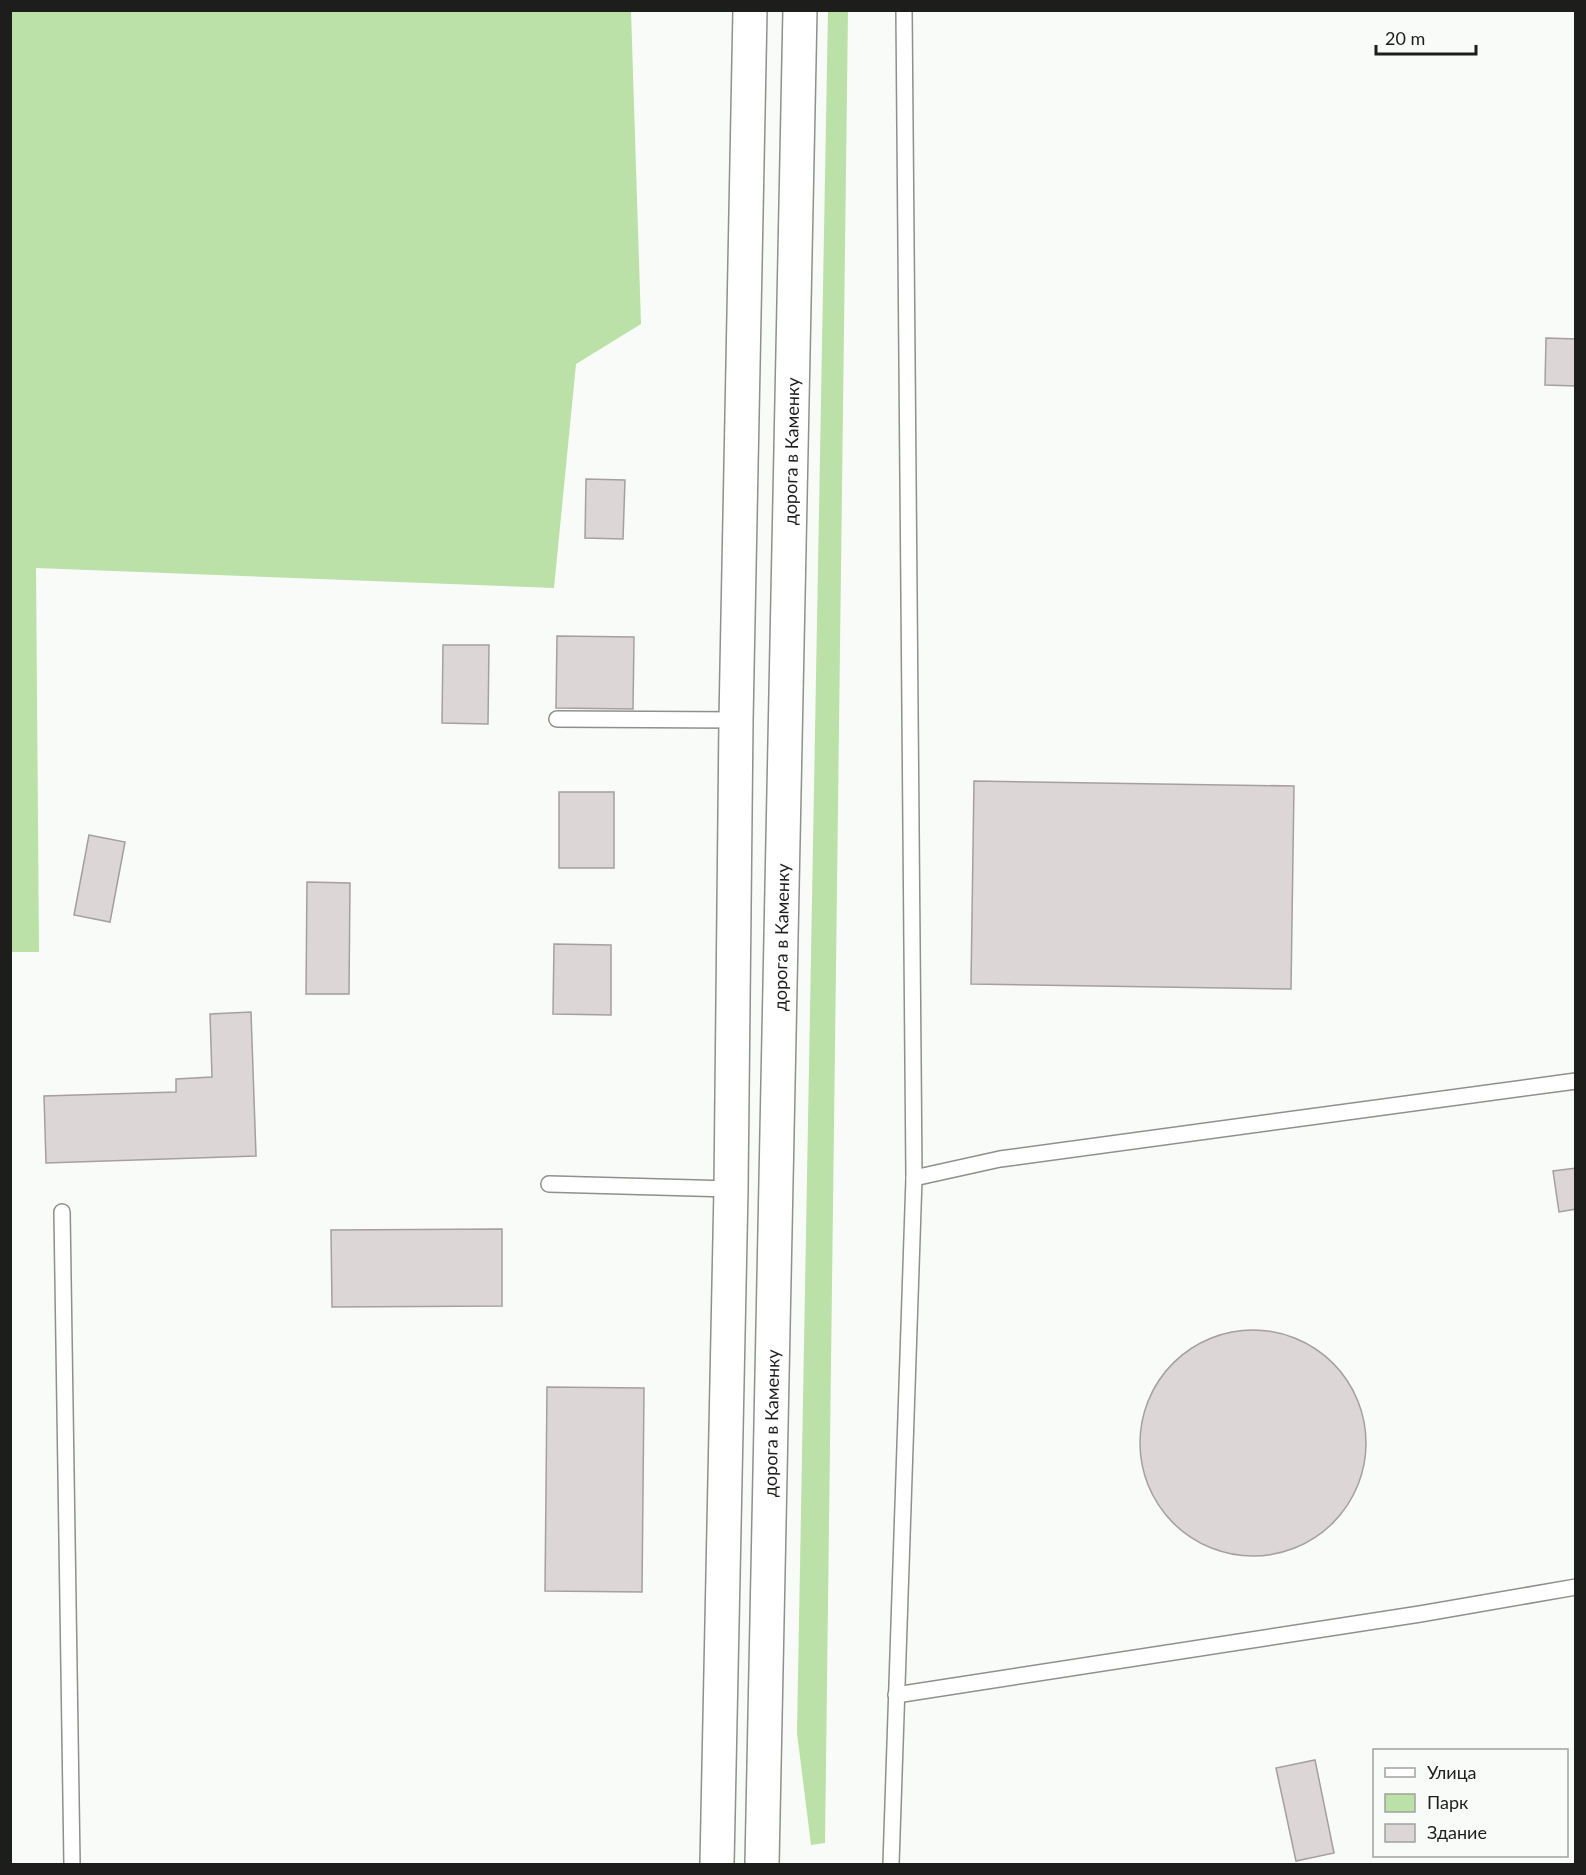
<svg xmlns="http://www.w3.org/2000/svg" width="1586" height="1875" font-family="Lato,sans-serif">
<rect width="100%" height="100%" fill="#f8fbf7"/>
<g fill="#bbe1a8">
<polygon points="848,10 825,1843 811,1845 797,1733 828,11"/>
<polygon points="10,11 631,11 641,324 576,364 554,588 36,568 39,952 10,952"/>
</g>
<g fill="#dcd6d6" stroke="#a59fa0" stroke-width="1.5">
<polygon points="1546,338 1576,339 1576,386 1545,385"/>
<polygon points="586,479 625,480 623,539 585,538"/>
<polygon points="557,636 634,637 633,709 556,708"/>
<polygon points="443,645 489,645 488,724 442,723"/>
<polygon points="974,781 1294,786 1291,989 971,984"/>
<rect x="559" y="792" width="55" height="76"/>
<polygon points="89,835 125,842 110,922 74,915"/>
<polygon points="307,882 350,883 349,994 306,994"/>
<polygon points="554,944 611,945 611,1015 553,1014"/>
<polygon points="251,1012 256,1156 46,1163 44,1096 176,1092 176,1079 212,1077 210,1014"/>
<polygon points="1576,1168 1576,1209 1559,1212 1553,1171"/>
<polygon points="502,1229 502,1306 332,1307 331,1230"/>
<circle cx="1253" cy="1443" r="113"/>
<polygon points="547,1387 644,1388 642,1592 545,1591"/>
<polygon points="1315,1760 1334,1853 1296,1861 1276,1768"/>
</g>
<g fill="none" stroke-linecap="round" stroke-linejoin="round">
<g stroke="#8d908c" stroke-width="18">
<g id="service">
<polyline points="904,10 914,1178"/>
<polyline points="557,719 736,720"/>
<polyline points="549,1184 731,1189"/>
<polyline points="62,1212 72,1864"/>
<polyline points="896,1695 1420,1614 1576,1587"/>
<polyline points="891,1864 914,1178 1000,1159 1576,1081"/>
</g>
</g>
<g stroke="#8d908c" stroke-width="36">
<g id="secondary">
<polyline points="717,1864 731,1189 736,720 750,10"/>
<path id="s1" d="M762,1864L800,10"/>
</g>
</g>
<use href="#service" stroke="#fff" stroke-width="15"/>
<use href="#secondary" stroke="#fff" stroke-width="33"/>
</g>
<g text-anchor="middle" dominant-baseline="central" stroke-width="4.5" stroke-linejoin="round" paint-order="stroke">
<g font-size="18" fill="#1d1e1c" stroke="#f8fbf7">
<text stroke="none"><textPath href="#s1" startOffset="1413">дорога в Каменку</textPath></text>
<text stroke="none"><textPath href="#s1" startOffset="927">дорога в Каменку</textPath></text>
<text stroke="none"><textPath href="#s1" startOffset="441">дорога в Каменку</textPath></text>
</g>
</g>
<rect width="1586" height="1875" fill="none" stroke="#1d1e1c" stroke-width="24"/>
<rect x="1373" y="1749" width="195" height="108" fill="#f8fbf7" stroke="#a0a39f" stroke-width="1.5"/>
<rect x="1385" y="1768" width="30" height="9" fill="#ffffff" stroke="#a0a39f" stroke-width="1.5"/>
<text x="1427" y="1779" font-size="18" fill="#1d1e1c">Улица</text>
<rect x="1385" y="1794" width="30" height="18" fill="#bbe1a8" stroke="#a0a39f" stroke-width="1.5"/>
<text x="1427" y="1809" font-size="18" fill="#1d1e1c">Парк</text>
<rect x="1385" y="1824" width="30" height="18" fill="#dcd6d6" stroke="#a0a39f" stroke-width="1.5"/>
<text x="1427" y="1839" font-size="18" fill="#1d1e1c">Здание</text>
<path d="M1376 45v9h100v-9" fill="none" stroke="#1d1e1c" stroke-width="3"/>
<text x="1385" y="45" font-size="18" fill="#1d1e1c" stroke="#f8fbf7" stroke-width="4.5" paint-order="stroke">20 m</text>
</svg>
